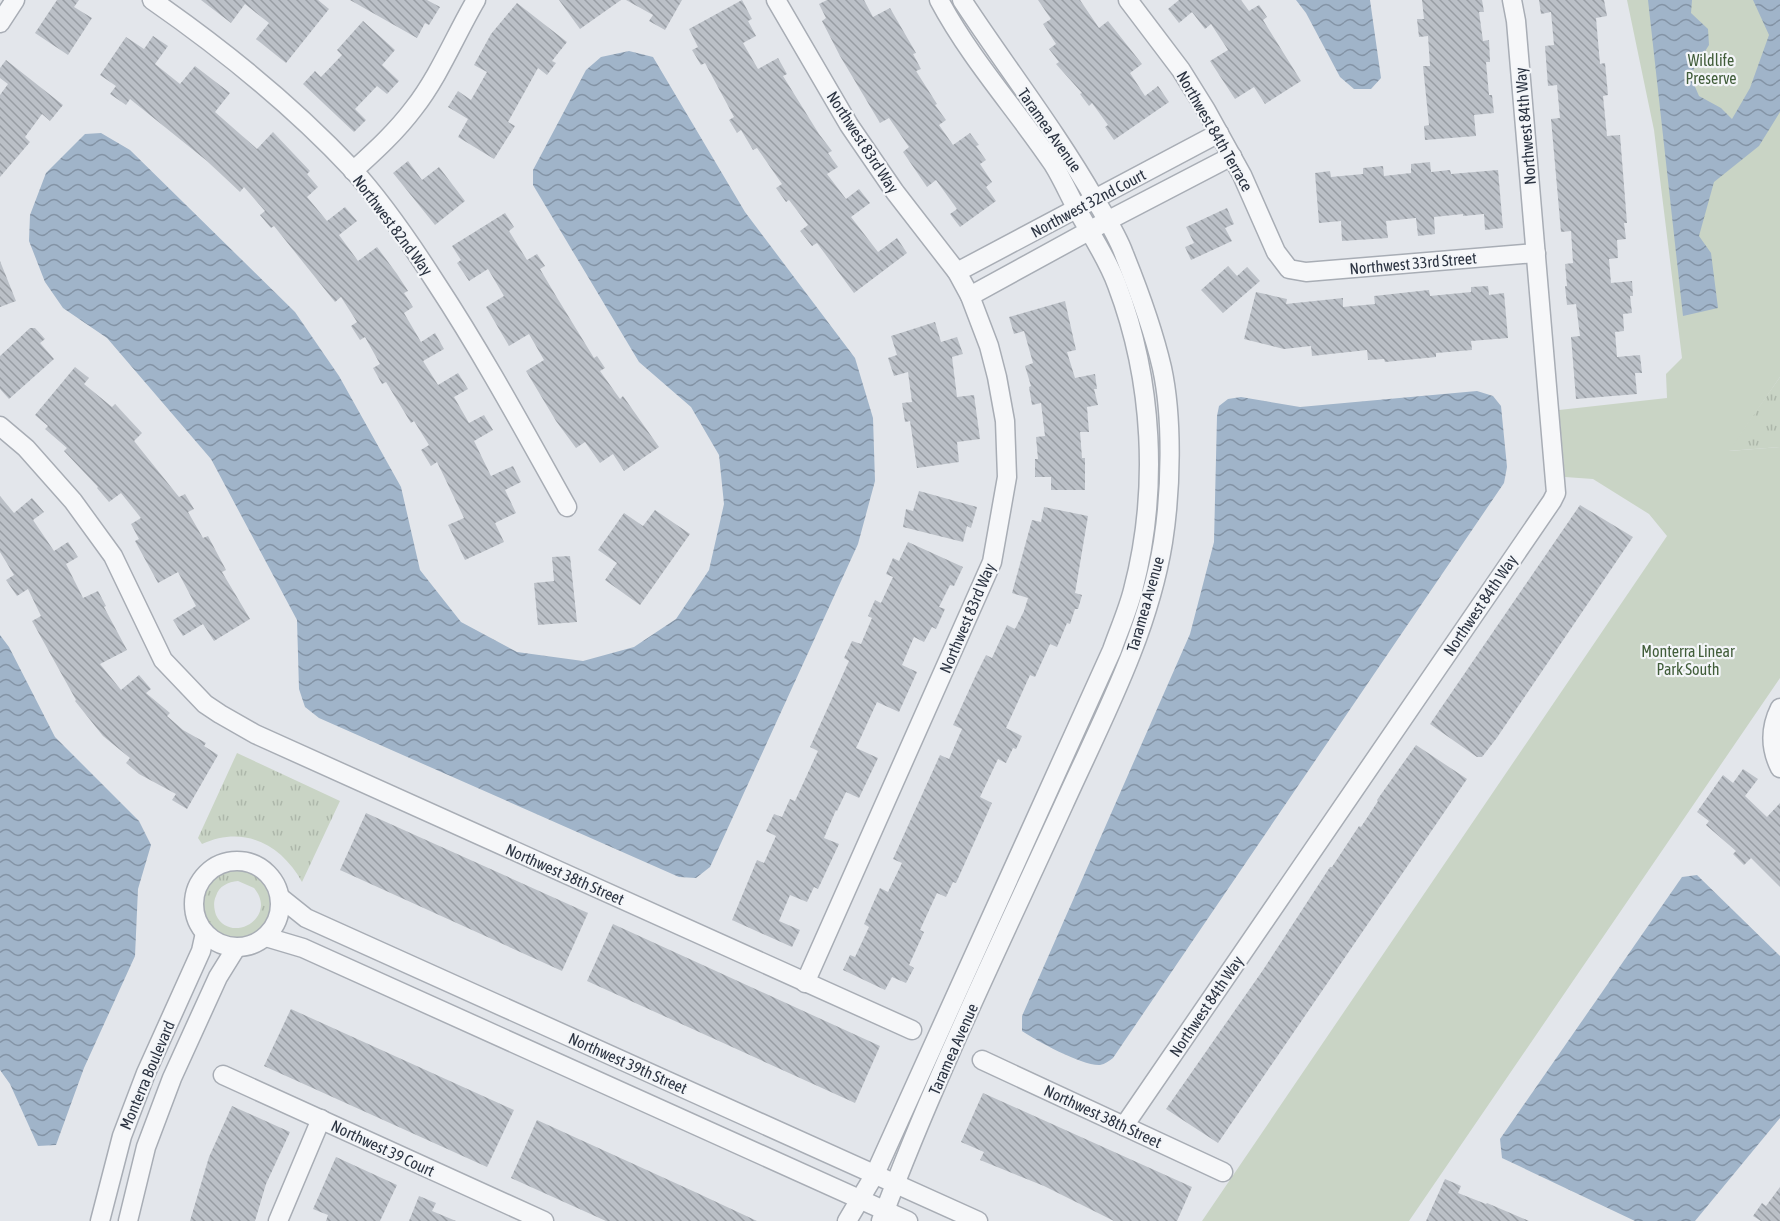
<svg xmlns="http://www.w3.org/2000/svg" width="1780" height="1221" font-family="'Asap Condensed',sans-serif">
<defs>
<pattern id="grass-tufts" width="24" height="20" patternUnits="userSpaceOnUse" patternTransform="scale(1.5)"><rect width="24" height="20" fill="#c9d4c5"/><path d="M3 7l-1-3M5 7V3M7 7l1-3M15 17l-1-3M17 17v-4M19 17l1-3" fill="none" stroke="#adb7aa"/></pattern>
<pattern id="water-waves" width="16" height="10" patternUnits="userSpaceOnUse" patternTransform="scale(1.5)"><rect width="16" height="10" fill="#a0b4c9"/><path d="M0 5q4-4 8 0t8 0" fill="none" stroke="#8393a5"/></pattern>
<pattern id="building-back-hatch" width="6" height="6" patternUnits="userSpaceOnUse" patternTransform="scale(1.5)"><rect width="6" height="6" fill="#bbc0c7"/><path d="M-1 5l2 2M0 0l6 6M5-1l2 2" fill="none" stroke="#989da3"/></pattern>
</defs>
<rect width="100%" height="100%" fill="#e3e6eb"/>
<g fill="url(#grass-tufts)" fill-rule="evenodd">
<polygon points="1780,377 1780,447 1728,451"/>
<path d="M237,753L340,801L302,882C281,844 244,825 202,844L198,838Z"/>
<path d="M232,870C285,868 280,944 232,937C222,936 214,931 209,923C194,901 208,876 232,870ZM238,881L254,888C279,918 230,945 216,915C214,909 213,902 216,896C219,886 228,882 238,881Z"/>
</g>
<polygon fill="#c9d4c5" points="1627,0 1780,0 1780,377 1729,451 1780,447 1780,678 1409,1221 1202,1221 1667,536 1649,514 1593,479 1565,477 1559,410 1667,398 1666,374 1682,358 1654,130"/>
<g fill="url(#water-waves)">
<polygon points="1296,0 1370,0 1381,78 1371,89 1354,89 1340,77 1306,13"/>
<polygon points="1648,0 1692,0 1691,13 1708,29 1709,45 1690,75 1699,96 1721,108 1732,119 1750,88 1769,35 1753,0 1780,0 1780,112 1759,146 1714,182 1699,236 1711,253 1718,308 1683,316"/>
<polygon points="629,51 653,57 745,212 855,358 873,418 875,481 858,544 710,867 696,878 679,877 319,718 305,707 299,689 297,620 211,459 107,338 63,308 45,282 29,241 30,215 46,173 85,134 101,133 130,150 295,312 339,376 401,487 420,570 461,622 517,652 583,661 634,647 676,619 709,570 724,504 719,455 691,407 639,362 533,185 533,170 586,70 601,57"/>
<path d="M1477,391L1493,396L1501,406L1507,467L1504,483L1113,1058C1109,1061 1105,1064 1100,1065C1082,1066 1037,1041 1022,1031V1016L1190,634L1214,542L1217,416L1219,406L1228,399L1241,397L1300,407Z"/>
<polygon points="0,635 9,647 55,737 139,821 151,845 138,889 135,956 84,1068 56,1145 38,1146 10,1084 0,1070"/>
<polygon points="1697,875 1780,956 1780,1118 1695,1221 1635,1221 1502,1158 1500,1139 1682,877"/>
</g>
<g fill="url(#building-back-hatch)">
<polygon points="57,0 79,0 74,7 92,18 68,55 35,33"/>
<polygon points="201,0 318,0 329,9 286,63 256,39 269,23 245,4 231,23"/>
<polygon points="350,0 427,0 440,7 429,25 425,23 417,38"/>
<polygon points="559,0 621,0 580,29"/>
<polygon points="626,0 682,0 665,30 649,21 653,15"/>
<polygon points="742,0 752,19 748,21 756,36 743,43 758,69 778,58 787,74 783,76 819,134 832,151 828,153 838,167 827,174 846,199 859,189 870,203 851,217 878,252 897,238 907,253 854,293 817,243 812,246 800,231 808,225 789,200 786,202 776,188 782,184 757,148 753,150 741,130 737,133 729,120 734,117 705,63 701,65 692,50 698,47 689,29"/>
<polygon points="827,0 864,0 873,17 890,8 916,53 913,54 921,69 916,71 937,104 935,105 946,120 939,125 953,145 970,133 979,145 976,146 986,160 980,164 992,182 986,187 996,201 960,227 950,214 957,209 936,180 927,187 903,152 909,147 889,118 880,123 840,56 822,21 826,18 819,4"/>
<polygon points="1038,0 1080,0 1099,28 1108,21 1142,64 1130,73 1145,96 1158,86 1169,102 1114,140 1105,127 1108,125 1092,103 1089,106 1080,94 1082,93 1056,64 1059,62 1049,49 1056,44 1043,24 1051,19"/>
<polygon points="1179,0 1241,0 1249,11 1259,5 1267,17 1263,20 1301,81 1265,104 1254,87 1235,99 1210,61 1228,50 1211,24 1205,29 1192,12 1179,23 1168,9"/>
<polygon points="1422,0 1482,0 1484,12 1479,12 1483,41 1489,40 1490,62 1486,62 1489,95 1492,95 1494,113 1474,115 1476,136 1425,140 1424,126 1429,125 1423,66 1430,66 1428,36 1419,37 1417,19 1424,19"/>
<polygon points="1539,0 1604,0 1607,16 1596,18 1600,64 1605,63 1608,95 1603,96 1607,136 1620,135 1627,223 1624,223 1626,239 1617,240 1618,258 1609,259 1611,283 1632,281 1633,296 1630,296 1632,313 1623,314 1624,331 1615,332 1617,357 1640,355 1642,373 1635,373 1637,394 1576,399 1571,337 1580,336 1576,304 1567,305 1565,286 1567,286 1565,264 1573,263 1571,231 1561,232 1551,119 1560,118 1557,85 1548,86 1545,46 1554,45 1551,12 1541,14"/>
<polygon points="517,3 567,42 552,61 556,63 547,75 538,68 508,122 515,126 494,159 458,137 468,119 448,107 458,91 471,100 487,72 474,65 491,34"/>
<polygon points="363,21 395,50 382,65 399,81 387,94 377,86 355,109 366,120 354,132 303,84 315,71 321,77 342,55 337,50"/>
<polygon points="153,36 168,46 155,64 180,84 195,66 230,93 215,112 257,149 273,132 310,171 307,174 318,187 307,197 327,221 345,207 357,221 339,235 358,261 377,247 397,274 408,291 404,293 413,307 404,313 421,342 435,333 444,349 423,361 438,385 458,373 468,389 454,397 469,423 484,415 493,430 474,441 491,476 513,466 521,482 505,490 516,513 495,523 504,542 465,560 448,525 464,518 437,462 431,466 421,450 429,445 414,421 411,423 386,382 382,384 373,368 380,364 365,337 360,340 351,326 357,322 341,297 335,302 274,226 271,228 260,215 265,211 244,187 240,192 207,161 130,99 126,105 110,94 116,86 100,75 126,37 144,49"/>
<polygon points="6,60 63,105 50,121 42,114 25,137 30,142 0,177 0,95 8,84 0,78 0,68"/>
<polygon points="408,161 422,180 439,167 465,201 435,225 393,173"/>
<polygon points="1430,162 1431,172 1450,170 1451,174 1498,170 1503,228 1485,230 1484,214 1463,216 1463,214 1434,217 1435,234 1418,236 1416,218 1386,221 1388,238 1342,241 1341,221 1319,223 1315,173 1330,171 1331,177 1363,174 1363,168 1383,166 1384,176 1411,173 1411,164"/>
<polygon points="1227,208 1234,224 1225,228 1232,241 1191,260 1185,247 1194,243 1186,227"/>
<polygon points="505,213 514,227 509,231 527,260 537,254 545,266 540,269 556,296 594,358 597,356 605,368 600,371 620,399 623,396 659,447 624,471 613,454 600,463 585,442 576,448 556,421 526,371 544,360 529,334 509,346 486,307 504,296 488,269 469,281 457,263 461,260 452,246"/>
<polygon points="0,261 16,301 0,307"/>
<polygon points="1228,266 1237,276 1247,267 1260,281 1223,313 1201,290"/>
<polygon points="1488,286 1489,295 1504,293 1508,338 1471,341 1472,350 1436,353 1436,357 1385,362 1384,359 1368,360 1367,350 1312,356 1311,346 1284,349 1244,339 1256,292 1287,299 1286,304 1343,298 1343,307 1375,304 1374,296 1429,290 1430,296 1471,292 1471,287"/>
<polygon points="1065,301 1076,350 1067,352 1075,378 1095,374 1097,389 1094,389 1098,405 1087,407 1089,432 1080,432 1082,458 1085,458 1085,490 1051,490 1051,477 1035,477 1035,459 1038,459 1036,437 1045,436 1041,403 1032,405 1029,387 1031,386 1025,366 1033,363 1024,331 1014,334 1009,317"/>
<polygon points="935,322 941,342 957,337 963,354 952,357 957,397 974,395 980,439 957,442 959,462 917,468 910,421 905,422 902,403 912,402 908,372 894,376 888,358 897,355 891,336"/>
<polygon points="30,328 35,328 45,339 40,343 54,359 9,399 0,389 0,356"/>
<polygon points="75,367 89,378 84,384 112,407 115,404 142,433 134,441 179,497 185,494 194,509 188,512 203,538 208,536 226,570 222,572 250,619 214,641 203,624 183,636 173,620 196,606 178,572 158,583 135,541 139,539 131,524 141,518 121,493 109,502 97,488 98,487 64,451 67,448 45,429 48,426 35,415"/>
<polygon points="919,491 977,507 971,528 967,526 963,542 903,527 906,509 913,511"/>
<polygon points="0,496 14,513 32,498 44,512 33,520 54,551 68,542 78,557 66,564 83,598 98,591 106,606 104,607 127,650 100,664 121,690 139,675 151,689 146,693 170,713 167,716 183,730 206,743 204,746 218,755 187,809 172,800 176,794 139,774 126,763 130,758 103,736 75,701 76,700 32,621 41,616 28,589 17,596 6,580 14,575 0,552"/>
<polygon points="1580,505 1633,537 1496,739 1482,757 1477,757 1430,724"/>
<polygon points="1044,507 1088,516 1075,593 1082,595 1078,609 1075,609 1070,624 1067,623 1057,647 1050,644 1035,677 1030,675 1006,728 1022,736 1016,749 1013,748 1006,763 998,759 980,797 992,803 956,883 953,882 946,897 937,893 920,930 924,932 909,965 914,968 906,983 892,977 885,990 843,970 850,955 855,957 869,927 864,924 880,888 888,892 902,863 893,859 940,755 949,759 962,729 953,725 976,675 986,655 992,658 1007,625 1015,629 1024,611 1028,598 1012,593 1032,520 1041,522"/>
<polygon points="655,510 690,534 640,605 605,580 617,563 598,550 624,513 643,526"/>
<polygon points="908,542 963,567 954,586 950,585 939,607 945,609 936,629 932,627 924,642 914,637 902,665 917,672 899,712 877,702 856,748 878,758 859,798 846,792 837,811 836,810 824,838 839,844 818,889 814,887 807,902 790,895 779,921 800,930 792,947 732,920 757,860 764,863 776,836 766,831 774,814 782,817 790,799 795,801 818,751 810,747 849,661 844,658 852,641 861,644 872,618 868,616 875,600 881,603 893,577 886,574 893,558 899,561"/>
<polygon points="570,556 577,622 538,625 534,583 554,581 552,557"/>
<polygon points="1416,745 1467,779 1218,1143 1166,1109 1263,970 1330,867 1332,867 1359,826 1361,827 1378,801 1377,800"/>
<polygon points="1743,769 1758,779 1745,796 1767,817 1780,803 1780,887 1751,858 1744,865 1733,854 1736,851 1706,825 1709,821 1697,812 1723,775 1733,783"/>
<polygon points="366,813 588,913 562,971 340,870"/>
<polygon points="613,924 880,1046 855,1103 587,981"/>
<polygon points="291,1009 514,1110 487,1167 264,1066"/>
<polygon points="983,1093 1192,1187 1177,1221 1114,1221 1044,1186 980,1160 984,1152 961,1142"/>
<polygon points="232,1106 290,1132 266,1184 255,1221 190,1221 209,1157"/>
<polygon points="537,1120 695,1192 757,1221 606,1221 511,1178"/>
<polygon points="336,1157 397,1185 380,1221 326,1221 328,1215 313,1209"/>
<polygon points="1445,1179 1461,1186 1458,1193 1486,1204 1487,1203 1529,1221 1426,1221"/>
<polygon points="1780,1187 1780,1221 1761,1221 1753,1216 1762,1203 1766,1206"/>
<polygon points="419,1196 436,1203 432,1211 456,1221 409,1221"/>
</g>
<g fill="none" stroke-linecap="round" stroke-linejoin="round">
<g stroke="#a8adb5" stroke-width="21">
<g id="minor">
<path d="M152,0C224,50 292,105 353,170C384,204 411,244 436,283C484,356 525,432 567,507"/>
<polyline points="776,0 849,125 895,192 957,272 970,296 989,346 997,377 1005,421 1007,477 992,562 805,983"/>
<polyline points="1128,0 1181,70 1206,110 1242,175 1276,252 1289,269 1306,272 1536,253"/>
<polyline points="0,23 15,0"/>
<path d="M353,171C375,151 396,132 414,108C439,76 455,36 476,0"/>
<polyline points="957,272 1219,133"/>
<polyline points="970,296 1107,221 1232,156"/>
<polyline points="0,426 26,448 73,501 113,556 163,660 205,704 220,714 255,734 912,1030"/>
<path d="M1780,708C1770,728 1770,748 1780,768"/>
<circle cx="237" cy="904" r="43"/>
<polyline points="281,898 306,918 978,1221"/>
<polyline points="266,937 303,948 908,1221"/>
<polyline points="982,1060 1223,1172"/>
<polyline points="223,1075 544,1221"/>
<polyline points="1124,1126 1552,501 1556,493 1516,21 1512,0"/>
<polyline points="100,1221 122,1136 146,1073 201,951 205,933"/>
<polyline points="128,1221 146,1147 172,1078 218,977 236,948"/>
<polyline points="278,1221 321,1119"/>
<path d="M847,1221L875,1174L1112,650C1119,630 1128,610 1133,590C1159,491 1153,380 1117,285C1108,260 1092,236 1079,213C1070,197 1063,180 1053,164C1016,109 971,60 939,0"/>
<path d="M881,1221C934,1079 1001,942 1064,804C1102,720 1148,635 1163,542C1171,491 1173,419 1162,368C1153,329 1139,291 1124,254C1117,235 1106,218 1096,201C1056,131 1006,67 962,0"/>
</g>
</g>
<use href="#minor" stroke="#f6f7f9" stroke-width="18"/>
</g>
<g text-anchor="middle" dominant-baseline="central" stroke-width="4.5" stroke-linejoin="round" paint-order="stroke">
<g font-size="16" fill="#415d3a" stroke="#f3f5f8">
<text x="1711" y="60">Wildlife<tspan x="1711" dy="18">Preserve</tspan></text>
<text x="1688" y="651">Monterra Linear<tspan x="1688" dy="18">Park South</tspan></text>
</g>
<g font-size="16" fill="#2c3442" stroke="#f3f5f8">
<text transform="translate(1525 126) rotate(-95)">Northwest 84th Way</text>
<text transform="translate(1050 130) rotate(55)">Taramea Avenue</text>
<text transform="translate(1215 131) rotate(60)">Northwest 84th Terrace</text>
<text transform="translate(863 142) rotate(57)">Northwest 83rd Way</text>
<text transform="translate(1088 203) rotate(-28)">Northwest 32nd Court</text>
<text transform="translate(393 225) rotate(53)">Northwest 82nd Way</text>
<text transform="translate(1413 263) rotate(-5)">Northwest 33rd Street</text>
<text transform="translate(1145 604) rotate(-74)">Taramea Avenue</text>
<text transform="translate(1480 605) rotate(-56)">Northwest 84th Way</text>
<text transform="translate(967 618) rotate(-67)">Northwest 83rd Way</text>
<text transform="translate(565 874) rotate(24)">Northwest 38th Street</text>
<text transform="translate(1206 1006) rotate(-56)">Northwest 84th Way</text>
<text transform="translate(953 1049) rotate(-66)">Taramea Avenue</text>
<text transform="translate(628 1063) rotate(24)">Northwest 39th Street</text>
<text transform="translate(147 1075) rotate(-67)">Monterra Boulevard</text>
<text transform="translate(1103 1116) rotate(25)">Northwest 38th Street</text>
<text transform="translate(383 1148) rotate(25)">Northwest 39 Court</text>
</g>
</g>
</svg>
